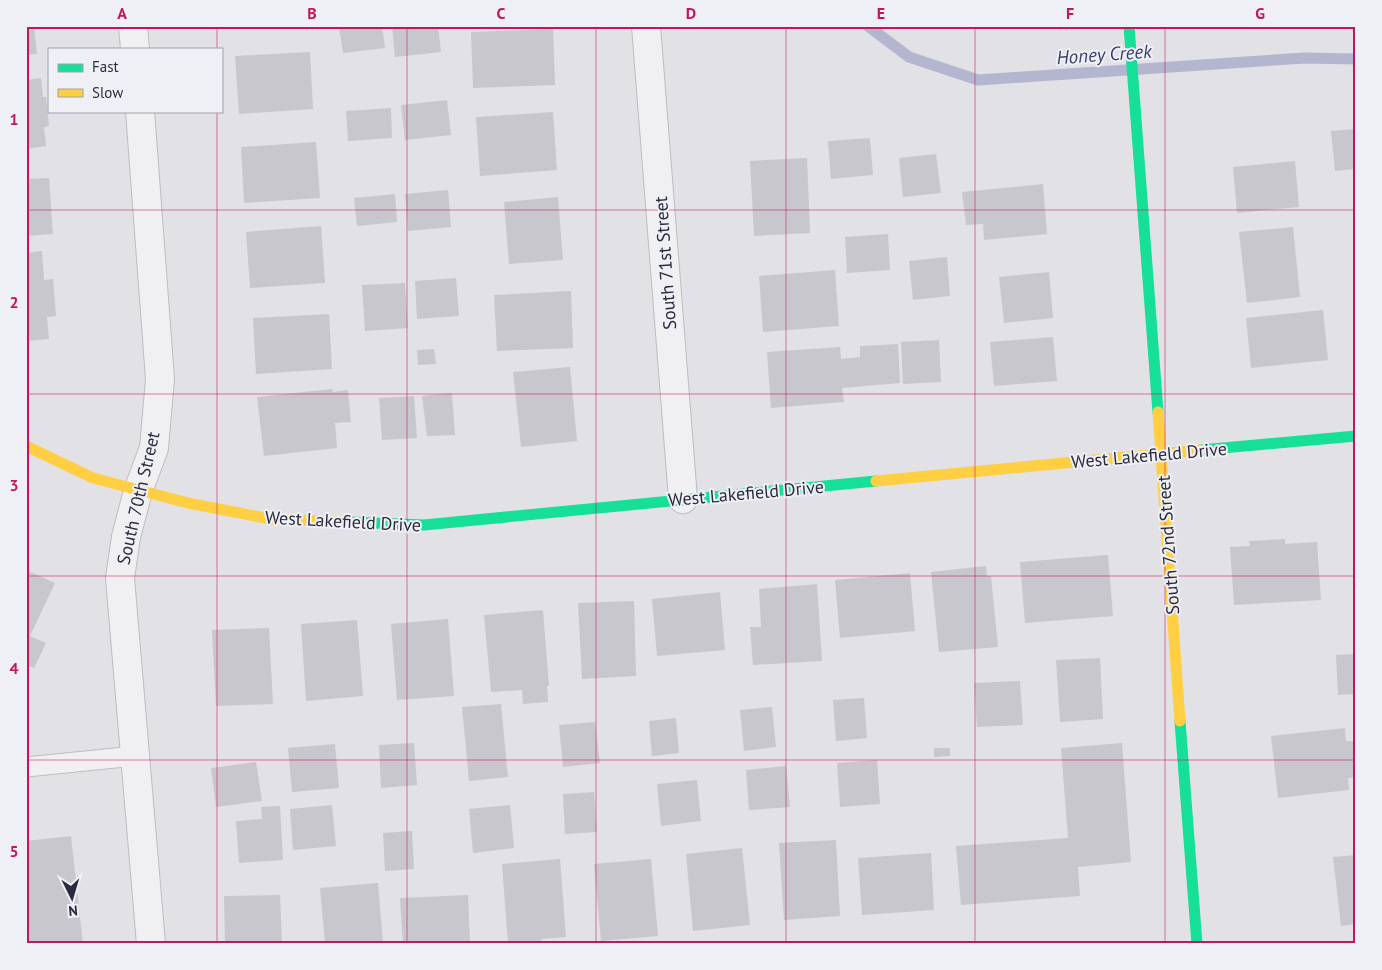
<svg xmlns="http://www.w3.org/2000/svg" width="1382" height="970" font-family="'PT Sans',sans-serif">
<rect width="100%" height="100%" fill="#e1e1e6"/>
<g fill="none" stroke-linecap="round" stroke-linejoin="round">
<polyline stroke="#b3b6ce" stroke-width="11" points="868,26 909,57 978,80 1304,58 1356,59"/>
</g>
<g fill="#c7c7cd">
<polygon points="26,26 34,26 37,54 26,55"/>
<polygon points="382,26 385,48 343,53 339,27"/>
<polygon points="392,26 438,26 441,52 395,57"/>
<polygon points="553,29 555,85 473,88 471,32"/>
<polygon points="310,52 313,109 239,114 235,56"/>
<polygon points="41,78 43,97 46,97 49,126 44,127 46,146 26,149 26,80"/>
<polygon points="447,100 451,135 405,140 401,105"/>
<polygon points="391,108 392,138 348,141 346,111"/>
<polygon points="553,112 557,170 480,176 476,117"/>
<polygon points="1356,129 1356,169 1335,171 1331,131"/>
<polygon points="870,138 873,175 831,179 828,141"/>
<polygon points="316,142 320,198 244,203 241,147"/>
<polygon points="936,154 941,193 903,197 899,158"/>
<polygon points="807,158 810,233 754,236 750,161"/>
<polygon points="1295,161 1299,207 1237,213 1233,167"/>
<polygon points="49,178 53,234 26,236 26,179"/>
<polygon points="1043,184 1047,234 984,240 983,224 966,225 962,192"/>
<polygon points="448,190 451,227 408,231 405,194"/>
<polygon points="395,194 397,222 357,226 354,198"/>
<polygon points="558,197 563,260 509,264 504,202"/>
<polygon points="321,226 325,283 250,288 246,232"/>
<polygon points="1293,227 1300,297 1247,303 1239,232"/>
<polygon points="888,234 890,270 847,273 845,237"/>
<polygon points="42,251 44,280 53,279 56,316 47,317 49,339 26,341 26,253"/>
<polygon points="947,257 950,296 913,300 909,261"/>
<polygon points="835,270 839,326 763,332 759,276"/>
<polygon points="1049,272 1053,318 1004,323 999,277"/>
<polygon points="456,278 459,316 417,319 415,281"/>
<polygon points="405,283 408,328 365,331 362,285"/>
<polygon points="571,291 573,348 497,351 494,295"/>
<polygon points="1323,310 1328,360 1251,368 1246,318"/>
<polygon points="329,314 332,369 256,374 253,318"/>
<polygon points="1053,337 1057,381 994,386 990,342"/>
<polygon points="939,340 941,382 903,384 901,342"/>
<polygon points="898,344 900,383 842,388 844,402 771,408 767,352 840,347 841,359 860,357 860,346"/>
<polygon points="434,349 436,364 418,365 417,350"/>
<polygon points="570,367 577,441 521,447 513,372"/>
<polygon points="332,389 333,392 348,390 351,422 335,423 337,448 264,456 257,397"/>
<polygon points="452,393 455,435 427,436 422,396"/>
<polygon points="414,396 417,438 382,440 379,398"/>
<polygon points="1285,539 1285,544 1317,542 1321,600 1234,605 1230,547 1250,546 1249,541"/>
<polygon points="1108,555 1113,616 1025,623 1020,562"/>
<polygon points="986,566 987,576 991,576 998,647 939,652 931,572"/>
<polygon points="26,570 55,583 30,636 46,643 34,668 26,665"/>
<polygon points="910,573 915,631 840,638 835,580"/>
<polygon points="817,584 822,661 753,665 750,627 761,627 759,589"/>
<polygon points="720,592 725,650 657,656 652,599"/>
<polygon points="634,601 636,676 582,679 578,603"/>
<polygon points="543,610 549,686 547,686 548,702 523,704 522,690 491,692 484,615"/>
<polygon points="448,619 454,696 397,700 391,624"/>
<polygon points="357,620 363,696 306,701 301,624"/>
<polygon points="269,628 273,704 216,706 212,630"/>
<polygon points="1356,654 1356,694 1338,695 1336,655"/>
<polygon points="1100,658 1103,719 1060,722 1056,660"/>
<polygon points="1020,681 1023,725 977,727 974,683"/>
<polygon points="864,698 867,738 836,741 833,700"/>
<polygon points="501,704 508,777 469,781 462,707"/>
<polygon points="772,707 776,747 744,751 740,710"/>
<polygon points="676,718 679,753 652,756 649,721"/>
<polygon points="595,722 600,763 563,767 559,725"/>
<polygon points="1345,728 1346,741 1356,741 1356,777 1348,778 1349,790 1278,798 1271,736"/>
<polygon points="414,743 417,785 381,788 379,745"/>
<polygon points="1122,743 1131,862 1078,867 1080,896 961,905 956,846 1068,838 1061,748"/>
<polygon points="335,744 339,788 292,792 288,748"/>
<polygon points="934,748 950,748 950,756 934,757"/>
<polygon points="877,760 880,804 840,807 837,763"/>
<polygon points="256,762 262,801 216,807 211,768"/>
<polygon points="786,766 790,807 749,810 746,770"/>
<polygon points="697,780 701,821 661,826 657,784"/>
<polygon points="594,792 597,832 565,834 563,794"/>
<polygon points="332,805 336,846 293,850 290,809"/>
<polygon points="510,805 514,848 473,853 469,809"/>
<polygon points="280,806 283,860 239,863 236,821 262,819 261,807"/>
<polygon points="412,831 414,869 385,871 383,833"/>
<polygon points="71,836 83,944 26,944 26,841"/>
<polygon points="836,840 840,916 784,920 779,843"/>
<polygon points="742,848 750,925 693,931 686,854"/>
<polygon points="931,853 934,910 862,915 858,858"/>
<polygon points="1356,855 1356,924 1341,926 1333,857"/>
<polygon points="560,859 566,937 541,939 542,944 508,944 502,864"/>
<polygon points="651,859 658,936 601,941 594,864"/>
<polygon points="378,883 383,944 325,944 320,888"/>
<polygon points="280,895 282,944 225,944 224,896"/>
<polygon points="468,895 470,944 403,944 400,898"/>
</g>
<g fill="none" stroke-linecap="round" stroke-linejoin="round">
<g stroke="#bdbdc1" stroke-width="21">
<polyline id="lane" points="26,767 135,756"/>
</g>
<g stroke="#bdbdc1" stroke-width="30">
<g id="street">
<polyline points="133,26 135,49"/>
<polyline points="646,26 683,499"/>
<polyline points="140,111 160,379 154,448 138,491 126,537 120,578 151,944"/>
</g>
</g>
<use href="#lane" stroke="#f0f0f3" stroke-width="19"/>
<use href="#street" stroke="#f0f0f3" stroke-width="28"/>
<g stroke="#16e098" stroke-width="11">
<polyline points="1129,26 1158,412"/>
<polyline points="1201,450 1356,436"/>
<polyline points="349,522 424,525 876,481"/>
<polyline points="1180,721 1197,944"/>
</g>
<g stroke="#ffcf43" stroke-width="11">
<polyline points="1158,412 1180,721"/>
<polyline points="26,446 93,478 188,503 270,519 349,522"/>
<polyline points="876,481 1201,450"/>
</g>
</g>
<path fill="none" stroke="#c2185b" stroke-width="1" stroke-opacity="0.55" d="M217,26V49M407,26V944M596,26V944M786,26V944M975,26V944M1165,26V944M217,111V944M26,210H1356M26,394H1356M26,576H1356M26,760H1356"/>
<g text-anchor="middle" dominant-baseline="central" stroke-width="4" stroke-linejoin="round" paint-order="stroke">
<g font-size="18" fill="#2b2b3d" stroke="#eff0f5">
<text transform="translate(665 263) rotate(-94)">South 71st Street</text>
<text transform="translate(1149 455) rotate(-5)">West Lakefield Drive</text>
<text transform="translate(746 493) rotate(-5)">West Lakefield Drive</text>
<text transform="translate(138 498) rotate(-77)">South 70th Street</text>
<text transform="translate(343 521) rotate(3)">West Lakefield Drive</text>
<text transform="translate(1168 545) rotate(-94)">South 72nd Street</text>
</g>
<g font-size="19" font-style="italic" fill="#393e6d" stroke="#eff0f5">
<text transform="translate(1104 54) rotate(-4)">Honey Creek</text>
</g>
</g>
<rect width="1382" height="970" fill="none" stroke="#eff0f5" stroke-width="55"/>
<rect x="48" y="48" width="175" height="65" fill="#eff0f5" stroke="#a1a1ab"/>
<rect x="58" y="64" width="25" height="8" fill="#16e098" stroke="#a1a1ab"/>
<text x="92" y="72" font-size="15" fill="#2b2b3d">Fast</text>
<rect x="58" y="89" width="25" height="8" fill="#ffcf43" stroke="#a1a1ab"/>
<text x="92" y="98" font-size="15" fill="#2b2b3d">Slow</text>
<g transform="translate(72 898) rotate(175)" stroke="#eff0f5" stroke-width="4" paint-order="stroke">
<path d="M0-4L9 19L0 12L-9 19Z" fill="#2b2b3d"/>
<text y="-8" font-size="14" font-weight="bold" text-anchor="middle" fill="#2b2b3d">N</text>
</g>
<rect x="28" y="28" width="1326" height="914" fill="none" stroke="#c2185b" stroke-width="2"/>
<g font-size="16" text-anchor="middle" font-weight="bold" fill="#c2185b">
<text x="122" y="19">A</text>
<text x="312" y="19">B</text>
<text x="501" y="19">C</text>
<text x="691" y="19">D</text>
<text x="881" y="19">E</text>
<text x="1070" y="19">F</text>
<text x="1260" y="19">G</text>
<text x="14" y="125">1</text>
<text x="14" y="308">2</text>
<text x="14" y="491">3</text>
<text x="14" y="674">4</text>
<text x="14" y="857">5</text>
</g>
</svg>
